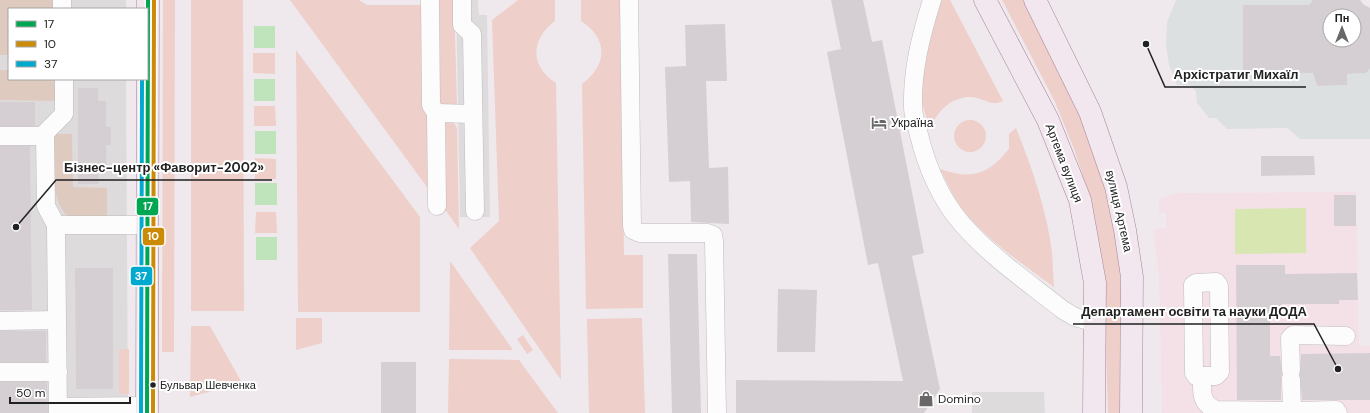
<svg xmlns="http://www.w3.org/2000/svg" width="1370" height="413" font-family="'DM Sans',sans-serif">
<rect width="100%" height="100%" fill="#efe9ed"/>
<g fill="#dedbdd">
<polygon points="0,0 126,0 126,9 9,9 9,79 126,79 128,413 0,413"/>
<polygon points="456,0 478,0 479,15 487,15 490,217 460,217"/>
<polygon points="972,392 1044,392 1045,413 972,413"/>
</g>
<polygon fill="#f4e1e8" points="1356,192 1359,346 1370,346 1370,413 1162,413 1159,275 1153,229 1166,228 1166,213 1159,213 1159,199 1178,193"/>
<g fill="#eecfc9">
<polygon points="163,0 175,0 174,352 162,352"/>
<polygon points="191,0 243,0 244,311 191,311"/>
<polygon points="290,0 359,0 367,5 424,5 435,198"/>
<polygon points="434,0 454,0 457,104 447,107 439,105"/>
<path d="M518,0H555V21C530,40 530,66 556,83L561,380L470,248L499,221L492,20Z"/>
<path d="M581,0H620L624,255H643V308L586,309L582,84C608,65 608,38 581,21Z"/>
<path d="M942,0H950L1003,101C990,106 989,101 977,98C974,97 971,97 968,97C948,99 940,111 930,126C916,97 922,69 929,38C933,25 935,12 942,0Z"/>
<polygon points="1002,0 1023,0 1061,71 1090,136 1109,196 1119,257 1122,307 1123,413 1108,413 1105,319 1091,201 1074,149 1055,102"/>
<polygon points="296,50 420,217 420,312 298,312"/>
<polygon points="253,53 275,53 275,74 253,73"/>
<polygon points="254,106 275,106 276,126 254,126"/>
<circle cx="970" cy="136" r="16"/>
<path d="M443,121C450,121 454,121 457,128L459,229L441,204Z"/>
<path d="M1016,128C1032,168 1047,210 1052,253C1053,265 1053,276 1054,287C1024,265 991,243 966,214C955,201 948,184 940,169C972,180 988,175 1009,149V134Z"/>
<polygon points="255,158 276,159 276,179 255,179"/>
<polygon points="256,212 276,212 277,233 255,233"/>
<polygon points="450,261 513,350 449,350"/>
<polygon points="296,318 322,318 322,343 296,350"/>
<polygon points="642,318 645,413 589,413 587,319"/>
<polygon points="191,326 210,326 242,383 190,397"/>
<polygon points="523,335 533,350 527,354 517,339"/>
<rect x="119" y="349" width="10" height="45"/>
<polygon points="449,359 519,360 558,413 448,413"/>
</g>
<g fill="#dfcabf">
<polygon points="0,0 59,0 59,9 9,9 9,55 0,55"/>
<polygon points="0,70 9,70 9,79 61,79 61,101 0,100"/>
<path d="M49,134H72L73,187L107,188V219C98,219 81,220 73,218C51,213 50,152 49,134Z"/>
</g>
<polygon fill="#d8e6b2" points="1306,208 1306,253 1235,254 1235,209"/>
<polygon fill="#dce0e0" points="1176,0 1313,0 1309,5 1243,5 1243,73 1313,73 1317,86 1347,85 1347,74 1366,73 1370,69 1370,139 1300,139 1287,128 1227,129 1216,118 1209,118 1197,103 1196,91 1190,85 1177,85 1169,65 1166,44 1167,22"/>
<g fill="#bfe3bb">
<rect x="254" y="26" width="21" height="22"/>
<rect x="254" y="79" width="21" height="22"/>
<rect x="255" y="131" width="21" height="23"/>
<rect x="255" y="183" width="22" height="22"/>
<rect x="256" y="237" width="21" height="23"/>
</g>
<g fill="#d5cfd3" fill-rule="evenodd">
<polygon points="831,0 863,0 872,42 882,40 924,253 912,256 940,389 924,413 736,413 736,380 903,381 878,263 868,265 827,52 841,49"/>
<path d="M1313,0H1360L1363,4L1370,8V69L1366,73L1347,74V85L1317,86L1313,73H1243V5H1309ZM1330,16H1354V40H1330Z"/>
<polygon points="725,24 727,81 706,81 709,168 728,167 729,224 691,222 690,181 669,182 665,67 686,66 685,25"/>
<polygon points="78,88 98,88 98,101 106,101 106,127 111,127 111,145 106,145 107,173 98,173 99,184 78,184"/>
<rect x="0" y="102" width="35" height="24"/>
<polygon points="0,146 30,146 32,310 0,310"/>
<polygon points="1261,156 1314,156 1315,175 1261,176"/>
<rect x="1334" y="195" width="22" height="31"/>
<polygon points="668,254 697,254 701,413 672,413"/>
<polygon points="1236,265 1285,265 1285,274 1357,273 1358,300 1339,300 1339,304 1282,304 1282,315 1270,315 1270,356 1280,356 1282,374 1281,379 1281,400 1237,400"/>
<polygon points="75,268 113,268 113,389 76,389"/>
<polygon points="778,289 817,290 815,352 777,352"/>
<rect x="0" y="331" width="46" height="31"/>
<polygon points="1370,353 1370,400 1302,400 1300,375 1301,354"/>
<rect x="381" y="362" width="35" height="51"/>
<polygon points="0,382 47,382 48,413 0,413"/>
</g>
<g fill="none" stroke-linecap="round" stroke-linejoin="round">
<g stroke="#bfbcbe" stroke-width="19">
<g id="minor">
<polyline points="62,0 62,9"/>
<polyline points="430,0 431,105 436,113 437,206"/>
<polyline points="462,0 462,25 472,34 475,211"/>
<polyline points="629,0 632,226 633,230 640,233 708,233 713,235 714,241 717,413"/>
<path d="M932,0C921,35 912,70 913,107C913,115 916,123 918,131C926,165 940,199 963,225C992,258 1029,283 1063,310L1075,317L1095,323"/>
<polyline points="436,113 473,114"/>
<polyline points="0,136 45,136"/>
<polyline points="56,225 46,206 45,133 64,114 64,79"/>
<polygon points="1216,282 1219,286 1220,372 1216,376 1196,376 1194,373 1193,285 1196,283"/>
<polyline points="57,320 56,225 147,225"/>
<polyline points="0,321 57,320 58,413"/>
<polyline points="1291,370 1290,338 1293,335 1346,336"/>
<polyline points="0,372 58,372"/>
<path d="M1202,377C1202,392 1200,403 1216,410L1292,411"/>
<polyline points="1291,379 1292,411 1336,410 1338,413"/>
<polyline points="58,407 147,406"/>
</g>
</g>
<g stroke="#a6859a" stroke-width="23">
<g id="major">
<polyline points="985,0 1048,120 1080,200 1095,283 1094,413"/>
<polyline points="1035,0 1090,112 1116,187 1125,230 1132,277 1131,413"/>
<polyline points="147,413 148,0"/>
</g>
</g>
<use href="#minor" stroke="#fdfcfc" stroke-width="18"/>
<use href="#major" stroke="#f2e6ef" stroke-width="22"/>
<g stroke="#fff" stroke-width="7">
<polyline id="bus-1" points="147,413 148,0"/>
</g>
<g stroke="#fff" stroke-width="7">
<polyline id="bus-2" points="153,413 154,0"/>
</g>
<g stroke="#fff" stroke-width="7">
<polyline id="bus-3" points="141,413 142,79"/>
</g>
<use href="#bus-1" stroke="#00a651" stroke-width="4"/>
<use href="#bus-2" stroke="#cc8b07" stroke-width="4"/>
<use href="#bus-3" stroke="#00a9ce" stroke-width="4"/>
</g>
<defs>
<g id="hotel-bare" transform="scale(1.2)"><path d="M-6-4.5h1.5V1H6V5H4.5V3h-9V5H-6ZM-4 0a1.8 1.8 0 1 1 3.6 0ZM.5 0V-2.5h3Q6-2.5 6 0Z" fill="#696768" stroke="#fff" stroke-width="2.5" paint-order="stroke"/></g>
<g id="shop-bare" transform="scale(1.2)"><path d="M-5-2.5h2.3a2.7 3.5 0 0 1 5.4 0H5L5.5 6h-11ZM-1.5-2.5h3a1.5 2.3 0 0 0-3 0Z" fill="#696768" stroke="#fff" stroke-width="2.5" paint-order="stroke"/></g>
</defs>
<g fill-rule="evenodd">
<use href="#hotel-bare" x="879" y="123"/>
<use href="#shop-bare" x="926" y="399"/>
</g>
<circle fill="#212121" stroke="#fff" stroke-width="1.5" cx="153" cy="385" r="3.5"/>
<g text-anchor="middle" dominant-baseline="central" stroke-width="4" stroke-linejoin="round" paint-order="stroke">
<g font-size="11" fill="#212121" stroke="#fff" text-anchor="start">
<text x="160" y="385">Бульвар Шевченка</text>
</g>
<g font-size="12" fill="#212121" stroke="#fff" text-anchor="start">
<text x="891" y="123">Україна</text>
<text x="938" y="399">Domino</text>
</g>
<g font-size="12" fill="#212121" stroke="#fff">
<text transform="translate(1064 163) rotate(69)">Артема вулиця</text>
<text transform="translate(1119 211) rotate(77)">вулиця Артема</text>
</g>
</g>
<path fill="none" stroke="#212121" stroke-width="1.5" d="M1146 44L1165 87H1306M16 227L56 180H272M1338 369L1314 324H1073"/>
<g fill="#212121" stroke="#fff" stroke-width="1.5">
<circle cx="1146" cy="44" r="4"/>
<circle cx="16" cy="227" r="4"/>
<circle cx="1338" cy="369" r="4"/>
</g>
<g font-size="13" text-anchor="middle" font-weight="bold" fill="#212121" stroke="#fff" stroke-width="4" stroke-linejoin="round" paint-order="stroke">
<text x="1236" y="79">Архістратиг Михаїл</text>
<text x="164" y="172">Бізнес-центр «Фаворит-2002»</text>
<text x="1194" y="316">Департамент освіти та науки ДОДА</text>
</g>
<g stroke="#fff" stroke-width="1.5">
<rect x="136" y="197" width="23" height="19" rx="4" fill="#00a651"/>
<rect x="142" y="227" width="23" height="19" rx="4" fill="#cc8b07"/>
<rect x="130" y="266" width="23" height="20" rx="4" fill="#00a9ce"/>
</g>
<g font-size="11" text-anchor="middle" font-weight="bold" fill="#fff">
<text x="148" y="210">17</text>
<text x="153" y="240">10</text>
<text x="141" y="280">37</text>
</g>
<rect x="8" y="8" width="140" height="72" fill="#ffffff" stroke="#a6a6a6"/>
<rect x="16" y="21" width="20" height="6" fill="#00a651" stroke="#a6a6a6"/>
<text x="44" y="28" font-size="12" fill="#212121">17</text>
<rect x="16" y="41" width="20" height="6" fill="#cc8b07" stroke="#a6a6a6"/>
<text x="44" y="48" font-size="12" fill="#212121">10</text>
<rect x="16" y="61" width="20" height="6" fill="#00a9ce" stroke="#a6a6a6"/>
<text x="44" y="68" font-size="12" fill="#212121">37</text>
<g transform="translate(1342 28)"><circle r="19" fill="#ffffff" stroke="#a6a6a6"/>
<path d="M0-3L7 15L0 10L-7 15Z" fill="#696768"/>
<text y="-6" font-size="11" font-weight="bold" text-anchor="middle" fill="#212121">Пн</text>
</g>
<path d="M10 397v6h120v-6" fill="none" stroke="#212121" stroke-width="2"/>
<text x="16" y="397" font-size="12" fill="#212121" stroke="#ffffff" stroke-width="3" paint-order="stroke">50 m</text>
</svg>
